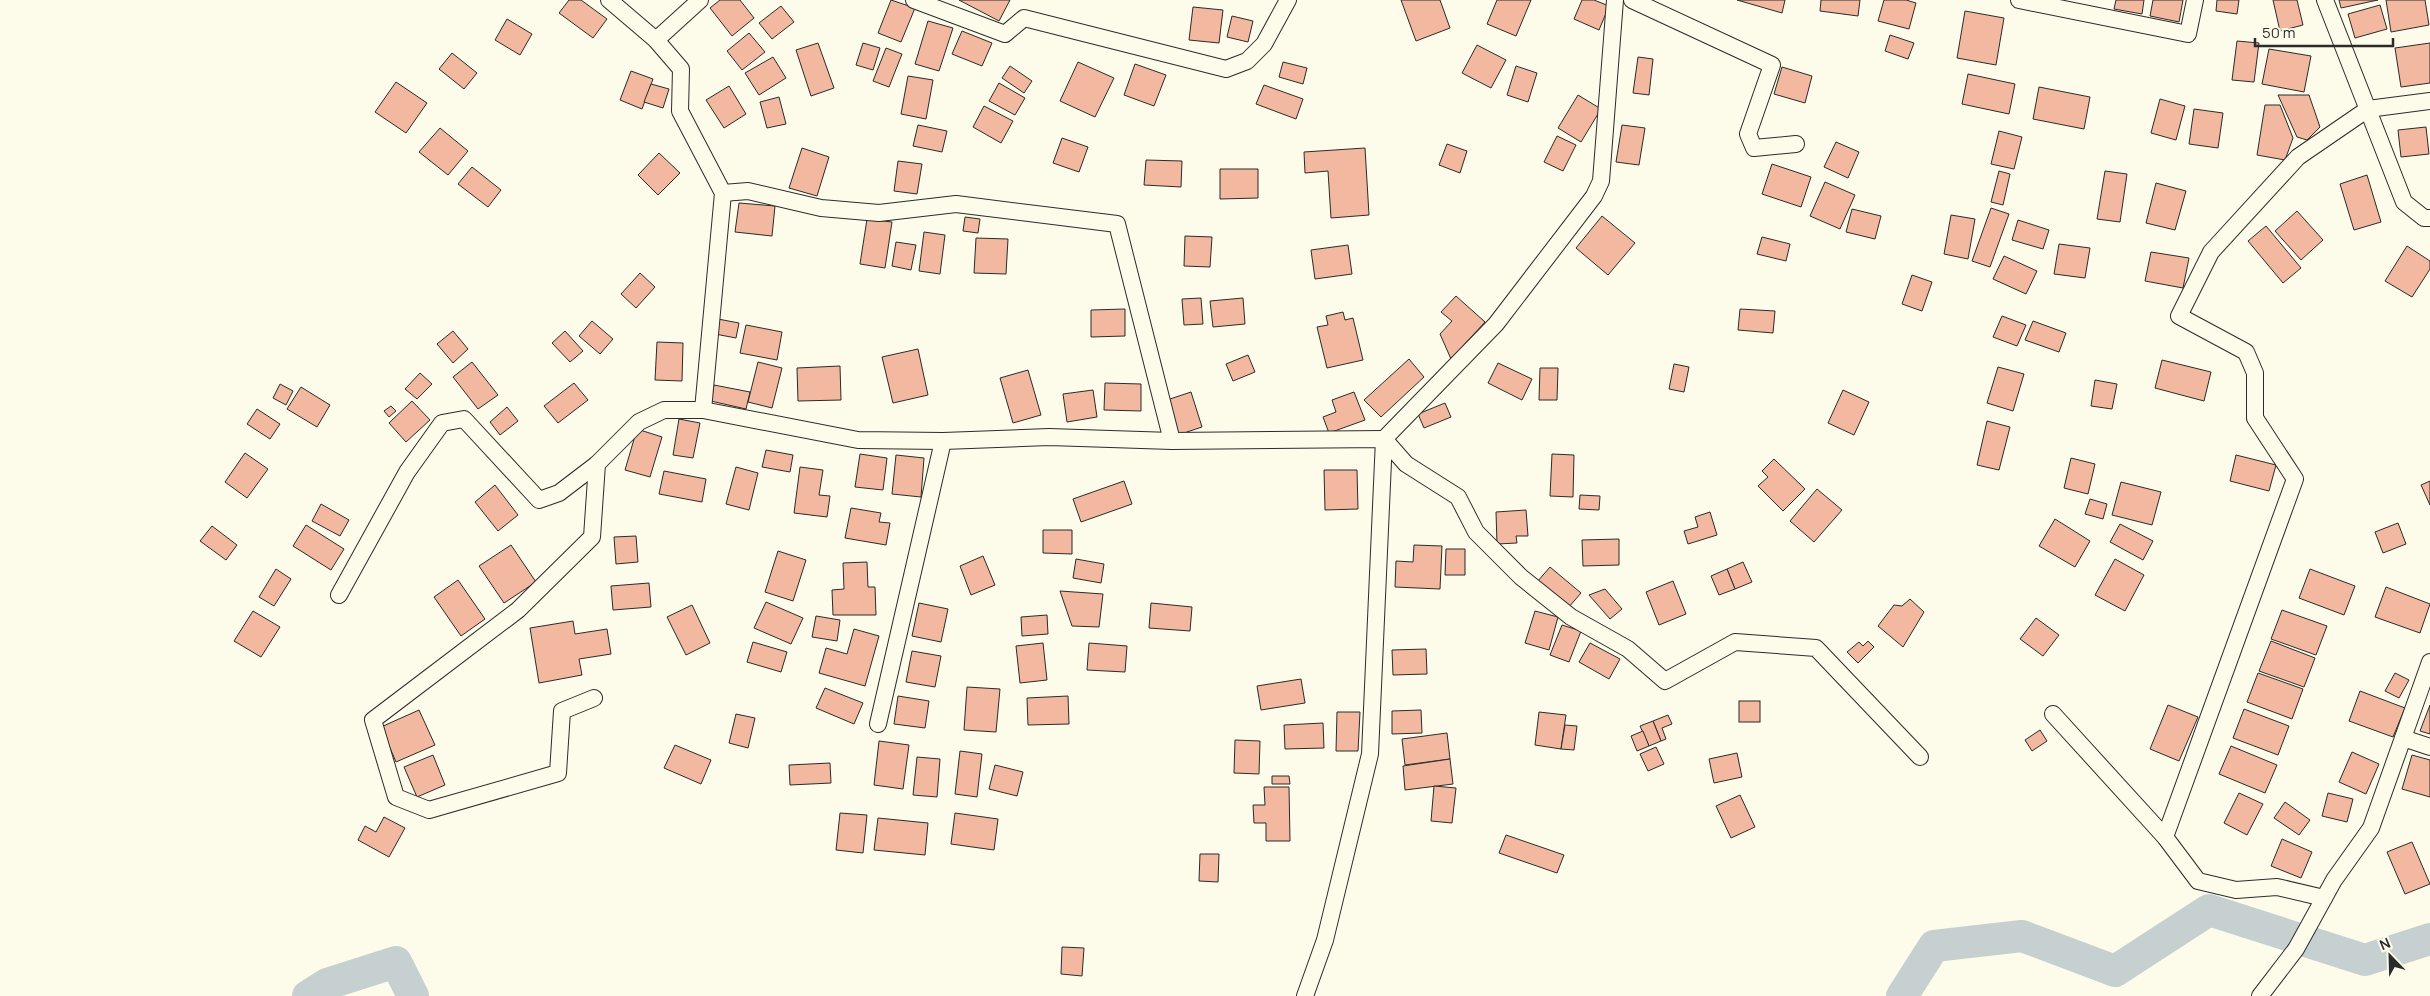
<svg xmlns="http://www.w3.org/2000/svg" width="2430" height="996" font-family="Manrope,sans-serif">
<rect width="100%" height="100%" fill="#fdfbea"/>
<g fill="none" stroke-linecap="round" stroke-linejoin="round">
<g stroke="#c7d0d0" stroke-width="32">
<polyline points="308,996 327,984 396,962 413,996"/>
<polyline points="1902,996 1934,946 2022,936 2115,971 2209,910 2365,960 2430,939"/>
</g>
</g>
<g fill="#f2b8a0" stroke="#2b2b2b">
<polygon points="569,0 581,0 607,19 593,38 559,13"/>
<polygon points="720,0 740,0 754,18 732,36 710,8"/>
<polygon points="891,0 915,8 901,42 878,33"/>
<polygon points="959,0 1010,0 999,21"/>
<polygon points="1401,0 1440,0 1450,28 1416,41"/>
<polygon points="1497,0 1531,0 1516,36 1487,24"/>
<polygon points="1582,0 1594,0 1609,6 1599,30 1574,19"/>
<polygon points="1737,0 1785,0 1782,13"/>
<polygon points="1821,0 1860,0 1858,16 1820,11"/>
<polygon points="1884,0 1906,0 1916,3 1909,29 1878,21"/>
<polygon points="2116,0 2144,0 2142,14 2114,9"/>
<polygon points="2153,0 2183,0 2179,22 2150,16"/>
<polygon points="2217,0 2239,0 2237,14 2216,11"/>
<polygon points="2273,0 2297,0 2303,25 2280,31"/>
<polygon points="2339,0 2378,0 2341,8"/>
<polygon points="2386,0 2425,0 2429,25 2391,32"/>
<polygon points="2380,5 2387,29 2355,38 2348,14"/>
<polygon points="781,6 794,22 772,39 759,23"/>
<polygon points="1193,7 1223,10 1219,43 1189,40"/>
<polygon points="1965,11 2004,18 1996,65 1957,58"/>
<polygon points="1232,16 1253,21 1248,42 1227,37"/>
<polygon points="507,19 532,34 520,55 495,40"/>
<polygon points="928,21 953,28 939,71 915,64"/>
<polygon points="962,31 992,43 982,66 952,54"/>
<polygon points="749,33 765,52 742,70 727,51"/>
<polygon points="1890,35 1914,43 1908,59 1885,51"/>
<polygon points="2237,41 2259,43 2254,82 2232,80"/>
<polygon points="818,43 834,88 811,96 796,50"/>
<polygon points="863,43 880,48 873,70 856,65"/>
<polygon points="2430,43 2430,83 2401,87 2395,48"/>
<polygon points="1477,45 1506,60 1491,88 1462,73"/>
<polygon points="886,48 902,54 889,87 873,81"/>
<polygon points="2269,49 2311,56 2304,92 2262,84"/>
<polygon points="452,53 477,73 464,89 439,69"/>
<polygon points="773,57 786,78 759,95 745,73"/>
<polygon points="1638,57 1653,59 1649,95 1633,93"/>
<polygon points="1078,62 1114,78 1095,117 1060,101"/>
<polygon points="1283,62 1307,68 1303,84 1279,77"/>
<polygon points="1135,64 1166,75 1154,106 1124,95"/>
<polygon points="1010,66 1032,81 1024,93 1002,78"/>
<polygon points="1516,66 1537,73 1528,102 1507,95"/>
<polygon points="1782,67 1812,76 1805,103 1774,94"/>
<polygon points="631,71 653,79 642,109 620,100"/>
<polygon points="1968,74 2015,84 2009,114 1962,104"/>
<polygon points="908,76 933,80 926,119 901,114"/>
<polygon points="396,82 427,103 406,133 375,112"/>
<polygon points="999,83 1025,98 1015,115 989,101"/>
<polygon points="651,84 669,89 663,108 644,102"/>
<polygon points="1264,85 1303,99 1296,119 1256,104"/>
<polygon points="729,86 746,114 724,128 706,100"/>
<polygon points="2039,87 2090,97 2084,129 2033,119"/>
<polygon points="1578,95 1601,109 1581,142 1558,128"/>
<polygon points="2278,95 2309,95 2320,127 2307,140 2297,137"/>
<polygon points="779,97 786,124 767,128 760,102"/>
<polygon points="2160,99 2185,106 2176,140 2151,133"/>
<polygon points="2265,105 2280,105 2293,138 2285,160 2257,155"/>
<polygon points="984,106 1013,121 1001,143 973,127"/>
<polygon points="2194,109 2223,113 2218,148 2189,144"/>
<polygon points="918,125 947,131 942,152 913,146"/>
<polygon points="1622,125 1645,128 1639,165 1616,162"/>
<polygon points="2426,127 2429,154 2401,157 2398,130"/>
<polygon points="440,128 468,151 448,175 419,152"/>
<polygon points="1999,131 2022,137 2014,169 1991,164"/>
<polygon points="1557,136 1576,145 1563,171 1544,162"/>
<polygon points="1062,138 1088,147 1079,172 1053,163"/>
<polygon points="1836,142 1859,152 1848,178 1824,167"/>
<polygon points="1447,144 1467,151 1460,173 1439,165"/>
<polygon points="802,148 829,157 817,196 789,188"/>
<polygon points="1365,148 1369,215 1331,218 1328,171 1305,173 1304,152"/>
<polygon points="659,153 680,173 658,195 638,175"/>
<polygon points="1146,160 1182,161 1181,187 1144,185"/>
<polygon points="898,161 922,164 917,194 894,191"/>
<polygon points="1772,164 1811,177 1801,207 1762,194"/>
<polygon points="472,167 501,190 488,207 458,184"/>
<polygon points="1220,169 1258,169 1258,198 1220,199"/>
<polygon points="1999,171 2010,174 2003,205 1991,202"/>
<polygon points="2105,171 2127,174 2120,222 2097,219"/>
<polygon points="2367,175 2381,222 2354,230 2340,184"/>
<polygon points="1825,182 1855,195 1840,229 1810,216"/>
<polygon points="2156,183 2186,191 2175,230 2146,223"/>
<polygon points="739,203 775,206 772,236 735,232"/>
<polygon points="1991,208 2009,214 1990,267 1972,261"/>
<polygon points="1852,209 1881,216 1875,239 1846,232"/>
<polygon points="2297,211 2323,240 2301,260 2275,231"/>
<polygon points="1951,215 1975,219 1968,259 1944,254"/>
<polygon points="1602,216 1635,243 1608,275 1576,248"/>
<polygon points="965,217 980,219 978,233 963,231"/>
<polygon points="867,219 892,222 885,268 860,264"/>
<polygon points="2018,220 2049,230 2043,249 2012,240"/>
<polygon points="2266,226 2301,268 2283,283 2248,241"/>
<polygon points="924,232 945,235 940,274 919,271"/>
<polygon points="1185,236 1212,237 1210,267 1184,266"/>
<polygon points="1762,237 1790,244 1786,261 1757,254"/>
<polygon points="976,238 1008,239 1006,274 974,273"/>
<polygon points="896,242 916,245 911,270 892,266"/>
<polygon points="2059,244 2090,248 2085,278 2054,274"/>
<polygon points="1348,245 1352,274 1315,279 1311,250"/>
<polygon points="2407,246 2430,261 2430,269 2412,297 2385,281"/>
<polygon points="2151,252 2189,258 2183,288 2145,281"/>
<polygon points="2004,256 2037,271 2026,294 1993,279"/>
<polygon points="640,273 655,287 636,308 621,294"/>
<polygon points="1912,275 1932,282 1922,311 1902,304"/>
<polygon points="1456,296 1485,322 1451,359 1440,334 1452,321 1441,312"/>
<polygon points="1201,298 1203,324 1184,325 1182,299"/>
<polygon points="1243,298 1245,324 1213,327 1210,301"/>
<polygon points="1125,309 1125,336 1091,337 1091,310"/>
<polygon points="1740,309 1775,311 1773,333 1738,330"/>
<polygon points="1343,312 1345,320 1353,318 1363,360 1327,368 1317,327 1328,325 1326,316"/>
<polygon points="2002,316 2026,325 2017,346 1993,337"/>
<polygon points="718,319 739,323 736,338 715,334"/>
<polygon points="592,321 613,339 600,354 579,336"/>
<polygon points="2033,321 2066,333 2059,352 2025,340"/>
<polygon points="746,325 782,332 777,360 740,353"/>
<polygon points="453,331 468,349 453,363 437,344"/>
<polygon points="565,331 583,351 570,362 552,343"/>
<polygon points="657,342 683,343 682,381 655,380"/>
<polygon points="918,349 928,395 893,403 882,357"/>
<polygon points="1248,355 1255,372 1233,381 1226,364"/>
<polygon points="1409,359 1424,377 1381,417 1364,400"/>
<polygon points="2162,360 2211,372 2204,401 2155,388"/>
<polygon points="472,362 498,395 478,409 453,377"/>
<polygon points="758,362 782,368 772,408 748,402"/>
<polygon points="1498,363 1532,379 1522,400 1488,383"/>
<polygon points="1674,364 1689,367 1684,392 1669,389"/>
<polygon points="840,366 841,400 798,401 797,368"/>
<polygon points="1998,367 2024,374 2013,411 1987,403"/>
<polygon points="1540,368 1558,368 1557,400 1539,400"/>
<polygon points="1028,370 1041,415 1013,423 1000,378"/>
<polygon points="420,373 432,384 417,399 405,389"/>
<polygon points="2095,380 2117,384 2112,409 2091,406"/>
<polygon points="574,383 588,400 558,423 544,406"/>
<polygon points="1105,383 1141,384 1141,411 1104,410"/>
<polygon points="280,384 293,391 286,405 273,398"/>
<polygon points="714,385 750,392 746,409 711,401"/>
<polygon points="301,387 330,405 317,427 287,409"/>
<polygon points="1093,390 1097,417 1067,422 1063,394"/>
<polygon points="1843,390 1869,402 1854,435 1828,423"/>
<polygon points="1191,392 1202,427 1178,435 1167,400"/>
<polygon points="1354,392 1365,420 1329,433 1323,417 1336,412 1332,400"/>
<polygon points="412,401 430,420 406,442 389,423"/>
<polygon points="1445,403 1451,417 1424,428 1418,414"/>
<polygon points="391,406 396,411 389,417 384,411"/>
<polygon points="507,407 518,421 500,435 490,422"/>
<polygon points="257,409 280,424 270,439 247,424"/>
<polygon points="679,419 700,423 693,458 673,455"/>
<polygon points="1987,421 2010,427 1999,470 1977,465"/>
<polygon points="637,429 662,437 650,477 625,470"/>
<polygon points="766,450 793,455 790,472 762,467"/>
<polygon points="245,453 268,469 247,498 225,482"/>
<polygon points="860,454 887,458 883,490 855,487"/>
<polygon points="1552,454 1574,455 1573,497 1550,496"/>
<polygon points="896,455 924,458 921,497 892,494"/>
<polygon points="2236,455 2276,465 2269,491 2230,481"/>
<polygon points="2071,458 2095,464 2088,494 2064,488"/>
<polygon points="1774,459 1805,489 1783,511 1758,486 1768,477 1762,471"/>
<polygon points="736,467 758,473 749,510 726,504"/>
<polygon points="800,467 823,470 819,495 830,496 827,517 794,513"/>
<polygon points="1324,470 1357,470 1358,509 1325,510"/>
<polygon points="664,471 706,479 702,502 659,494"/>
<polygon points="1124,481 1132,504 1081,522 1073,499"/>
<polygon points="2430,481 2430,505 2421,485"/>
<polygon points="2121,482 2161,492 2152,525 2112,515"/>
<polygon points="495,485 518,515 498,531 475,502"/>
<polygon points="1817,489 1842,510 1814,542 1790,521"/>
<polygon points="1580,495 1600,496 1599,510 1579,509"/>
<polygon points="2090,499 2107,504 2103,519 2085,514"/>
<polygon points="321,504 349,520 340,536 312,521"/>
<polygon points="851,508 881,513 879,522 890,523 886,545 845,538"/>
<polygon points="1526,510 1528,536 1516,536 1517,543 1497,544 1496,512"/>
<polygon points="1710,512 1717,535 1688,544 1684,531 1698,527 1695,517"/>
<polygon points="2055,519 2090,541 2075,567 2039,546"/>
<polygon points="2398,523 2406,544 2383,553 2375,532"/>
<polygon points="2120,524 2153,541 2143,560 2110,542"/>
<polygon points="306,525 344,549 331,570 293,546"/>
<polygon points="212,526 237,545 226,560 200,541"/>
<polygon points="1043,530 1072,530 1072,554 1043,553"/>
<polygon points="636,536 638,562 616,564 614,537"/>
<polygon points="1619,539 1619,565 1583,566 1582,540"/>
<polygon points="511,545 536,582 504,603 479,566"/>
<polygon points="1414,545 1442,546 1440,589 1395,587 1396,561 1413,562"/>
<polygon points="1446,549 1465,549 1465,575 1445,575"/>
<polygon points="778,551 806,560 793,601 765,592"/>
<polygon points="983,556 995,585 971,595 960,566"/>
<polygon points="1076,559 1104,564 1101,583 1073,578"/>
<polygon points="2115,559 2144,575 2125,611 2095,595"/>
<polygon points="867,562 868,587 875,587 876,615 833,615 832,590 844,589 843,563"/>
<polygon points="1743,562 1752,582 1735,589 1727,569"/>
<polygon points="1550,567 1581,593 1568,608 1537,582"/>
<polygon points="276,569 291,579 274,606 259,597"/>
<polygon points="1727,569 1735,589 1719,595 1711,576"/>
<polygon points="2310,569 2355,586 2344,615 2299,598"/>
<polygon points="458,580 485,619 461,636 434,597"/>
<polygon points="1673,581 1686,614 1659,625 1646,592"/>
<polygon points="649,583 651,607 613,610 611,586"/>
<polygon points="2386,587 2430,604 2420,633 2375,617"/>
<polygon points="1605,589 1622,609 1610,619 1589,595"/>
<polygon points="1060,591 1103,594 1099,627 1072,626"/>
<polygon points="1910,599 1924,612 1903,647 1878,626 1894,605 1902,606"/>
<polygon points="766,602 803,618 791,644 754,628"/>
<polygon points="919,603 948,609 941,642 912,636"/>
<polygon points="1151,603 1192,607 1190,631 1149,628"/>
<polygon points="692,605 710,643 686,655 667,617"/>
<polygon points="2282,610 2327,626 2316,655 2271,639"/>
<polygon points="253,611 280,627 261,657 234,641"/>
<polygon points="1535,611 1558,617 1549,650 1525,643"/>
<polygon points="1047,615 1048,634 1022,636 1021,617"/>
<polygon points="816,616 840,620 837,641 812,637"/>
<polygon points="2036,618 2059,635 2043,656 2020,639"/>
<polygon points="573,621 575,634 607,629 611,654 579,659 582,675 539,683 530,628"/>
<polygon points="1562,625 1581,631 1569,662 1550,655"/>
<polygon points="854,629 879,636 865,686 819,673 826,648 847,654"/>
<polygon points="1868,641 1874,647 1858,663 1847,652 1859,642 1863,646"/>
<polygon points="2271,641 2315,658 2304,687 2259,671"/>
<polygon points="753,642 787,652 781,672 747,662"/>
<polygon points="1043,643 1047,680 1020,683 1016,646"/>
<polygon points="1089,643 1127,646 1125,672 1087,670"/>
<polygon points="1590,643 1620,659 1609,679 1579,662"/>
<polygon points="1426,649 1427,674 1393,675 1392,650"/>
<polygon points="912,651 941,656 935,687 906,682"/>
<polygon points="2258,673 2303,689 2292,719 2247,702"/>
<polygon points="2395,673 2409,680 2399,698 2385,691"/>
<polygon points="1301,679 1305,703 1261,710 1257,686"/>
<polygon points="967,687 1000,689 996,732 964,730"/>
<polygon points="825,688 863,703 854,724 816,708"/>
<polygon points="2360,691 2405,708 2393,737 2349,721"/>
<polygon points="898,696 929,701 925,728 894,724"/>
<polygon points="1068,696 1069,724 1028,725 1027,698"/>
<rect x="1739" y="701" width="21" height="21"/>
<polygon points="2168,705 2198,717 2179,761 2150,749"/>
<polygon points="2430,705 2430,734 2420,731"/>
<polygon points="2244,709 2289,726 2278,755 2233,738"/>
<polygon points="419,710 435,745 396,762 381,727"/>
<polygon points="1421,710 1422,733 1392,734 1392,711"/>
<polygon points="1337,712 1360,712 1358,751 1336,751"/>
<polygon points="1539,712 1566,715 1561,749 1535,745"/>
<polygon points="736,714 755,718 748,748 729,743"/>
<polygon points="1668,715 1672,724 1662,728 1666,739 1661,741 1653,721"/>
<polygon points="1653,721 1661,741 1649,746 1640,726"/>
<polygon points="1323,723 1324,748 1285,749 1284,725"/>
<polygon points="1565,725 1577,726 1574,750 1561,749"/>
<polygon points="2040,730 2047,741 2032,751 2025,740"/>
<polygon points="1643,731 1649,746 1637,751 1631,736"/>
<polygon points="1447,733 1450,759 1405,765 1402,739"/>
<polygon points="1235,740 1260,741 1259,774 1234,773"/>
<polygon points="879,741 909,745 903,789 874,785"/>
<polygon points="675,745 711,760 701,784 664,768"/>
<polygon points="2231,746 2277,765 2265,793 2219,774"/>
<polygon points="1656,747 1664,764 1648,771 1640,754"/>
<polygon points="960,751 982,754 977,797 955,794"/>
<polygon points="2352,752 2379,764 2366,794 2339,782"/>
<polygon points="1737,753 1742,777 1714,783 1709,759"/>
<polygon points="433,755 445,785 417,797 404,767"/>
<polygon points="2412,755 2430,760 2430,797 2402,789"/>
<polygon points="917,757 940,759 937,797 913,795"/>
<polygon points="1450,759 1453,784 1405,790 1403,766"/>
<polygon points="830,763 831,783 790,785 789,765"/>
<polygon points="995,765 1023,772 1017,796 989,789"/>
<polygon points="1272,776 1289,776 1290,784 1272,784"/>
<polygon points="1434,786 1456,788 1452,823 1431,821"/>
<polygon points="1264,787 1289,787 1290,841 1266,841 1266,823 1254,823 1253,805 1265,805"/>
<polygon points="2239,793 2263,804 2247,835 2224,823"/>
<polygon points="2328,793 2353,799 2347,822 2322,816"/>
<polygon points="1740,795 1755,827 1731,838 1716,806"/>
<polygon points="2285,802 2310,820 2299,835 2274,818"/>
<polygon points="840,813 867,815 863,853 836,850"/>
<polygon points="955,813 998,819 994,850 951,844"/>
<polygon points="384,817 405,828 389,857 358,840 365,826 376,832"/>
<polygon points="878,818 928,823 925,855 874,850"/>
<polygon points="1506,835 1564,855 1557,873 1499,853"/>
<polygon points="2282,839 2312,852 2301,878 2271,866"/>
<polygon points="2412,842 2430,884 2405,894 2387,852"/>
<polygon points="1200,854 1219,854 1218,882 1199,881"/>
<polygon points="1062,947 1084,948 1082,976 1061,974"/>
</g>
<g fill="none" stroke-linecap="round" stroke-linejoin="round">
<g stroke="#2b2b2b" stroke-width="18">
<g id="minor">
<polyline points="609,0 656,40 681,69 680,111 723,193 703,410"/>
<polyline points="914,0 1005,34 1024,18 1226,69 1247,61 1264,44 1288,0"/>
<polyline points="1632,0 1772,65 1748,134 1754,148 1796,144"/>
<polyline points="2019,0 2188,34 2195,0"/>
<polyline points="2325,0 2404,202 2424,218 2430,218"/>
<polyline points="656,40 700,0"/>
<polyline points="723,193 748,191 821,208 879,213 956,204 1117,224 1172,441"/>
<polyline points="339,595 407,472 442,423 464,419 539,500 559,493 597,464 639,422 664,410 703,410 858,440 943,441 1049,437 1172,441 1384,439 1406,464 1458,497 1476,532 1521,577 1571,617 1628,649 1665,681 1735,642 1816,648 1920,757"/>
<polyline points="594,698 562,711 558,773 429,810 396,797 373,720 518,610 592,537 597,464"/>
<polyline points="2053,714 2165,837 2198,881 2236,890 2277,887 2324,898"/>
<polyline points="878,724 943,441"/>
<polyline points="2403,738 2430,747"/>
<polyline points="2165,837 2295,479 2255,418 2255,373 2246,352 2179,316 2211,252 2298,157 2368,109 2430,101"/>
<polyline points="1305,996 1325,940 1370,754 1384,439 1496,324 1594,196 1601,181 1615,0"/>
<polyline points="2260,996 2296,949 2334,880 2371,828 2430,662"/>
</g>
</g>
<use href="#minor" stroke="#fdfbea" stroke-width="16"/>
</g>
<g transform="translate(2390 956) rotate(337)" stroke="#fdfbea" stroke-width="4" paint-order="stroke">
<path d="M0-4L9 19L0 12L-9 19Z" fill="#2b2b2b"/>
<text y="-8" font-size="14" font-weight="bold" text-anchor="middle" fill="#2b2b2b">N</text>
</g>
<path d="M2255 38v8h138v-8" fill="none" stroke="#2b2b2b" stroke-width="2.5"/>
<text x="2262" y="38" font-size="15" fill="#2b2b2b" stroke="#fdfbea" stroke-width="4" paint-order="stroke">50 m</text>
</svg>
